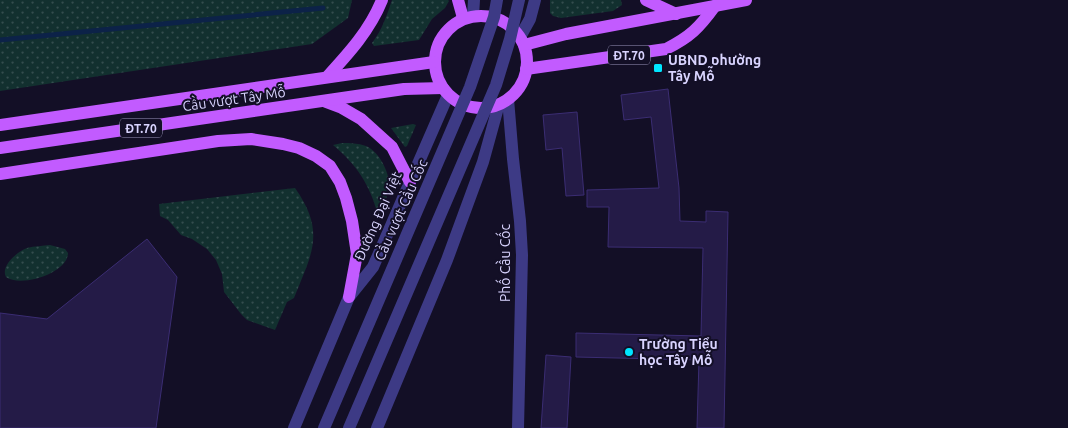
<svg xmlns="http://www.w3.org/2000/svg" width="1068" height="428" font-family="Ubuntu,sans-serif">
<defs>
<pattern id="grass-dots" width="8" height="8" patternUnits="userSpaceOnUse" patternTransform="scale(1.25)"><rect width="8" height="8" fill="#12302f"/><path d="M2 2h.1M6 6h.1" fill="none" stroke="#344d4e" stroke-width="1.8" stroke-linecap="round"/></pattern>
</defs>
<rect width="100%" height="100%" fill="#130f26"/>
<g fill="url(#grass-dots)">
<polygon points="0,0 352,0 348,18 312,44 0,91"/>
<path d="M392,0H448L449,1L445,8L432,19L419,40L374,46L372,43C382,30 387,15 392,0Z"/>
<polygon points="550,0 621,0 622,5 613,11 561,18 553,16 550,13"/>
<polygon points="413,124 416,125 407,146 405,147 391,128"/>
<path d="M342,143C350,143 358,143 366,146C380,152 391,175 389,189C387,199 382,207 378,215C370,185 357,165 333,145Z"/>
<path d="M295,188C326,232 312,253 294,298L287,302L275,330L247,320L241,314L224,292L222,274L216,260L207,249L192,239L181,235L168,220L160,216L159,204Z"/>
<path d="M50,245L65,249L68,253C68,273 21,288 6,277C0,266 18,251 27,248C34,246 43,246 50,245Z"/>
</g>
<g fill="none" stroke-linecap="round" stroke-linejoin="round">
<polyline stroke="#0c2248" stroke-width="5" points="0,40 323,8"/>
</g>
<g fill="#241b47" stroke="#3b2d73">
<polygon points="668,89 679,188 680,221 706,222 706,211 728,212 724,428 697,428 699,360 576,357 576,333 701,336 703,248 608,247 609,207 587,207 587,190 659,188 651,117 624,120 621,95"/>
<polygon points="577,112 584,195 566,196 562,148 546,150 543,115"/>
<polygon points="147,239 177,277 156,428 0,428 0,313 47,319"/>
<polygon points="546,355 571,357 567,428 541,428"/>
</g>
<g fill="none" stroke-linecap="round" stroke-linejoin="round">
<g stroke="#3d3a85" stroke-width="12">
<polyline points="473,16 474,0"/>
<polyline points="520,37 530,19 535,0"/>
<polyline points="508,99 513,159 520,221 522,255 518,428"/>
<polyline points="294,428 349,297 373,267 448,95"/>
<polyline points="377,428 447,260 483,162 499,104"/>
</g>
<g stroke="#c25bff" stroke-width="12">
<polyline points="458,0 463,18"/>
<polyline points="646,0 676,14"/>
<circle cx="481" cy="62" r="46"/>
<polyline points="524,45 566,34 746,0"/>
<path d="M526,69L666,49C690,37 699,28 715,6"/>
<path d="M327,77C349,53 370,30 382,0"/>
<polyline points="326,102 342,108 361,119 392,147 410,182"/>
<polyline points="0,125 434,62"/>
<polyline points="0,148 404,89 443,88"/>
<polyline points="0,174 218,141 251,139 283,144 299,148 316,156 330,166 340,182 346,198 352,221 357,254 349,297"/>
</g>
<g stroke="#3d3a85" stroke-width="12">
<polyline points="324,428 470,87 494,17 497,0"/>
<polyline points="349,428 496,85 510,39 519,0"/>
</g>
</g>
<g fill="#00e5ff" stroke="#130f26" stroke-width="2">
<rect x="653" y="63" width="10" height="10" rx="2.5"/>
<circle cx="629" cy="352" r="5"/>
</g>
<g text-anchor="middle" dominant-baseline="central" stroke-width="4" stroke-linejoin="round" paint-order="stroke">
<g fill="#130f26" stroke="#9e99be" stroke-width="1">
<rect x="608" y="45.5" width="42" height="19" rx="4"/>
<rect x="120" y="118.5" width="42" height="19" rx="4"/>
</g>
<g font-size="12" font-weight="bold" fill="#d9d4ff">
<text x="629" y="55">ĐT.70</text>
<text x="141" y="128">ĐT.70</text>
</g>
<g font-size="14" font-weight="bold" fill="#d9d4ff" stroke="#130f26" text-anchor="start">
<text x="668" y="60">UBND phường<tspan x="668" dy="16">Tây Mỗ</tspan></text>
<text x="639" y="344">Trường Tiểu<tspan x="639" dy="16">học Tây Mỗ</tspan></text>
</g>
<g font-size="14" fill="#d9d4ff" stroke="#130f26">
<text transform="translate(234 99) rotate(-8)">Cầu vượt Tây Mỗ</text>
<text transform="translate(401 210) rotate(-66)">Cầu vượt Cầu Cốc</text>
<text transform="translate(378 216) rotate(-66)">Đường Đại Việt</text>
<text transform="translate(505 263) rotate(-90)">Phố Cầu Cốc</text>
</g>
</g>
</svg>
